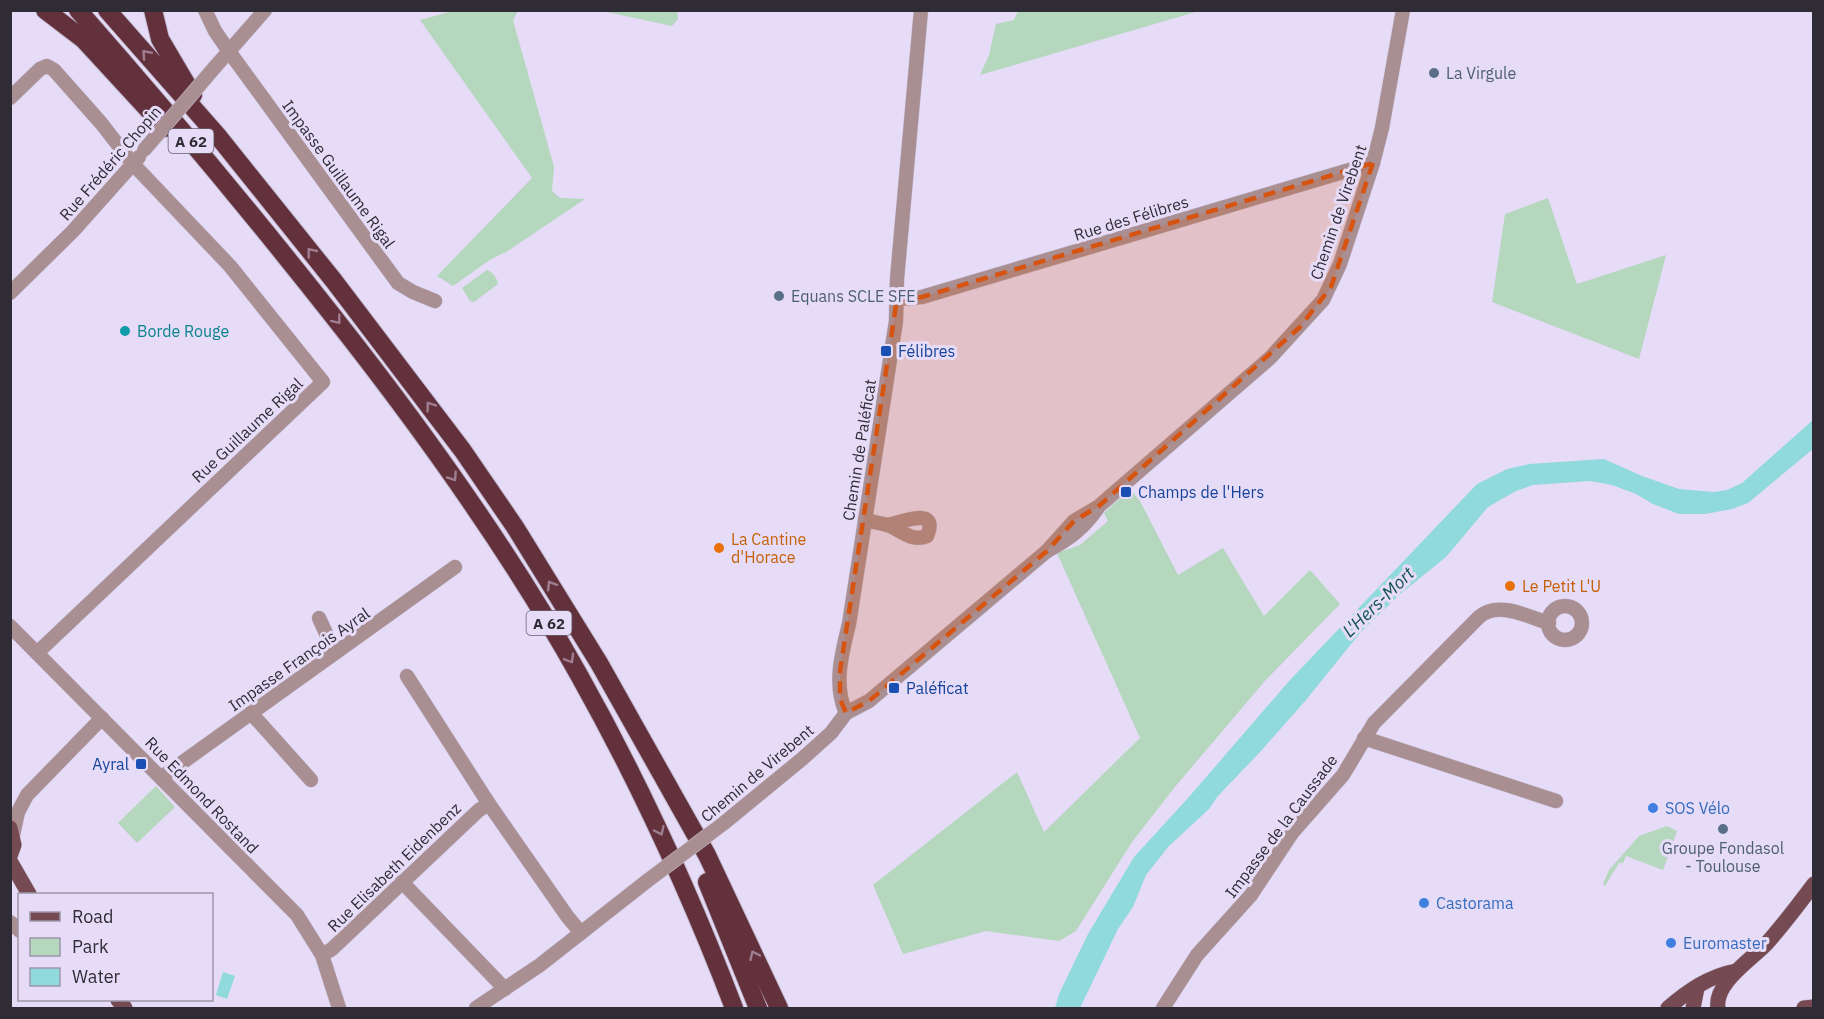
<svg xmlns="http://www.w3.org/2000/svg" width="1824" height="1019" font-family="'IBM Plex Sans',sans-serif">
<rect width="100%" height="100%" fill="#e6dcf7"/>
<g fill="#b4d7be">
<polygon points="453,11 518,11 513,20 554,167 552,191 560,198 585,199 506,252 491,259 453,286 437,276 532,178 420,20"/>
<polygon points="602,11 677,11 678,19 672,26"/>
<polygon points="1018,11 1018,10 1199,11 980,75 989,55 996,24 1014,20"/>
<polygon points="1548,198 1577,284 1666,255 1639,359 1492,302 1505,214"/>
<path d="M487,270C493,272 497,278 498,284L474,302L470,301L462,288Z"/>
<polygon points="1130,489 1140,501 1178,575 1223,548 1264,616 1310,570 1340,604 1264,682 1174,788 1132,842 1076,931 1059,941 986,931 903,954 873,885 1017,772 1044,832 1140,738 1057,553 1080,545 1108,521 1104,513"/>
<polygon points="156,786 175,807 137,843 118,823"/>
<polygon points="1667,826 1677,831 1663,870 1626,856 1623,863 1619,863 1605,886 1603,884 1609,870 1639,836"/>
</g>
<g fill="#90d9dd">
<polygon points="1813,420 1813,449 1748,503 1732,509 1705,514 1679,514 1653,504 1636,494 1612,485 1590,481 1533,485 1516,491 1488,507 1446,557 1399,595 1360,633 1306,700 1261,751 1217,797 1209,809 1169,846 1146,875 1133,907 1118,929 1080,1008 1055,1008 1059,994 1088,934 1134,857 1188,798 1290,680 1477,484 1507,469 1529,464 1604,459 1642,476 1679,489 1714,492 1727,490 1742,483"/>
<polygon points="223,972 235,976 227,999 216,995"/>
</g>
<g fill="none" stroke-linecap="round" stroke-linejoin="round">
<g stroke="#c2b9d0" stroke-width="15">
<g id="minor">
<polyline points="205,10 215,31 228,50 398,283 413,292 435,301"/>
<polyline points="215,67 265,10"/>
<polyline points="10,98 40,69 47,66 54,70 101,123 133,164 230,266 323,382 37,653"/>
<polyline points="10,293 73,231 139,157"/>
<polyline points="897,299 922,297 1373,163"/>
<path d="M865,520C873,522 882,523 890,526C903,532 913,542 927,536C940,505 900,523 887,525"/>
<path d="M1047,551C1070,539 1085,527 1099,506L1270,358L1323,300L1340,264L1373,163L1382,128L1403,10"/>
<circle cx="1565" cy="623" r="17"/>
<polyline points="319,618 335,653"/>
<polyline points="10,626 297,915 322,955 339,1008"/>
<polyline points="407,676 489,804 567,916 581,933"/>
<polyline points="251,713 311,780"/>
<path d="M846,713C833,684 842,653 849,624L896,321L897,279L921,10"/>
<polyline points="1364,738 1556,801"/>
<polyline points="162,777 455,567"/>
<polyline points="724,823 802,759 831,733 846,713 869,701 1047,551 1074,521 1096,508"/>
<polyline points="13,835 18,812 27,795 102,718"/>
<polyline points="402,882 505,989"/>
<polyline points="10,922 20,931"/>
<polyline points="322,955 332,949 479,810 489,804"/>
<polyline points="476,1008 540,965 647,881"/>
<path d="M1163,1008L1197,955L1251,895L1292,833L1343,775L1374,723L1479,617C1498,600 1528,617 1549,623"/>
</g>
</g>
<g stroke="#c2b9d0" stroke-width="16">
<g id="major">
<polyline points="10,828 14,845 10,856"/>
<polyline points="10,861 29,894"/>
<polyline points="118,1000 125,1008"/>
<path d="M1668,1008C1688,991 1709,976 1736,971"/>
<polyline points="1693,1008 1697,988"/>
<path d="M1718,1008C1714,983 1751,960 1767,943C1783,925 1799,904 1814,884"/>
<polyline points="1804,1008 1814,1007"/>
</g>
</g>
<g stroke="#c2b9d0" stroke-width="20">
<g id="highway">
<polyline points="45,10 83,39 165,128"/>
<path d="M78,10C166,110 251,212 333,316C423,430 508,548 579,675C639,782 690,893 734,1008"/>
<polyline points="107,10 217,135 334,281 463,451 515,527 599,663 707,855 779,1008"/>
<polyline points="153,10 160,39 193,95"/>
<polyline points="707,882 758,1008"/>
</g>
</g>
<use href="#minor" stroke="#a98e92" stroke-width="14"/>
<use href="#major" stroke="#764a52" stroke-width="15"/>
<use href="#highway" stroke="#63313b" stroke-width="18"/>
<g stroke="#c2b9d0" stroke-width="15" stroke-linecap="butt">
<g id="minor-bridge">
<polyline points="144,150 215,67"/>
<polyline points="647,881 724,823"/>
</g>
</g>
<use href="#minor-bridge" stroke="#a98e92" stroke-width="14"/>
</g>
<defs><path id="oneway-chevron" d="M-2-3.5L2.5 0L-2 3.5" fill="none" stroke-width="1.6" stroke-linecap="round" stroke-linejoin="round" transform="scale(1.5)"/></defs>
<g stroke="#9e7e90">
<use href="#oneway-chevron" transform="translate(146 54) rotate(-131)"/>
<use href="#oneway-chevron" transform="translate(311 252) rotate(-129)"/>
<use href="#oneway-chevron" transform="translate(337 320) rotate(52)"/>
<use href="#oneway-chevron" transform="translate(430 406) rotate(-126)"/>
<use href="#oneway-chevron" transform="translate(453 477) rotate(56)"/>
<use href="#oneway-chevron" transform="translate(551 585) rotate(-122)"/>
<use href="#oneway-chevron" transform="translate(570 659) rotate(60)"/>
<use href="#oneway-chevron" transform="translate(660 831) rotate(65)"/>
<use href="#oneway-chevron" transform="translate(754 955) rotate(-115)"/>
</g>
<path fill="#d65410" fill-opacity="0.2" stroke="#d65410" stroke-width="4.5" stroke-dasharray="12 8" stroke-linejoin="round" d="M1373,163L1331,287L1300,327L1099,506L1074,521L1047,551L869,701L846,713L840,699V671L897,299L922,297Z"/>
<g fill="#5c6f8a" stroke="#e6dcf7" stroke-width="2">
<circle cx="1434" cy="73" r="6"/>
<circle cx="779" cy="296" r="6"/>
<circle cx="1723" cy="829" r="6"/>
</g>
<circle fill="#0f9aa8" stroke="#e6dcf7" stroke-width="2" cx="125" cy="331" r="6"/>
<g fill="#1a4fb4" stroke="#e6dcf7" stroke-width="2">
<rect x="880" y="345" width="12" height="12" rx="3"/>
<rect x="1120" y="486" width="12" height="12" rx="3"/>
<rect x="888" y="682" width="12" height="12" rx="3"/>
<rect x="135" y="758" width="12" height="12" rx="3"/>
</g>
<g fill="#e8710a" stroke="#e6dcf7" stroke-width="2">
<circle cx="719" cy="548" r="6"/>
<circle cx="1510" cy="586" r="6"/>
</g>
<g fill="#3f7fe0" stroke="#e6dcf7" stroke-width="2">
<circle cx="1653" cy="808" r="6"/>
<circle cx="1424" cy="903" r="6"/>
<circle cx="1671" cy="943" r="6"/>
</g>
<g text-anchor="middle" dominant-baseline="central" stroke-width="6" stroke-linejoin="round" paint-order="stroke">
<g fill="#e6dcf7" stroke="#676170" stroke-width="1.5">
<rect x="168.5" y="129" width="45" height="24" rx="4.5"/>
<rect x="526.5" y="611" width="45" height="24" rx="4.5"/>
</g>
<g font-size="15" font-weight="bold" fill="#302c36">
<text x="191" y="141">A 62</text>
<text x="549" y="623">A 62</text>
</g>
<g font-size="16" fill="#4e5e75" stroke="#e6dcf7" text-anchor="start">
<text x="1446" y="73">La Virgule</text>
<text x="791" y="296">Equans SCLE SFE</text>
<text x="1723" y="848" text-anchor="middle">Groupe Fondasol<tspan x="1723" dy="18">- Toulouse</tspan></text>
</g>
<g font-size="16" fill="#302c36" stroke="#e6dcf7">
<text transform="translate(110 163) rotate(-49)">Rue Frédéric Chopin</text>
<text transform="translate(339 174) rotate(54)">Impasse Guillaume Rigal</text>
<text transform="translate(1338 212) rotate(-71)">Chemin de Virebent</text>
<text transform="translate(1131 218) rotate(-17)">Rue des Félibres</text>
<text transform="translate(247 430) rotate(-43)">Rue Guillaume Rigal</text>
<text transform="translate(859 450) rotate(-81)">Chemin de Paléficat</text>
<text transform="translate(299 659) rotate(-35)">Impasse François Ayral</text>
<text transform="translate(757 773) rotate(-40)">Chemin de Virebent</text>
<text transform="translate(202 795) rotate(46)">Rue Edmond Rostand</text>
<text transform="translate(1281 826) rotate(-53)">Impasse de la Caussade</text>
<text transform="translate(394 867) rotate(-44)">Rue Elisabeth Eidenbenz</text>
</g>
<g font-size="16" fill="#0d838f" stroke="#e6dcf7" text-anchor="start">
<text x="137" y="331">Borde Rouge</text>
</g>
<g font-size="16" fill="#164399" stroke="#e6dcf7" text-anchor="start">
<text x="898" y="351">Félibres</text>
<text x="1138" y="492">Champs de l'Hers</text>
<text x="906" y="688">Paléficat</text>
<text x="129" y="764" text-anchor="end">Ayral</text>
</g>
<g font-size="16" fill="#c56008" stroke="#e6dcf7" text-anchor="start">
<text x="731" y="539">La Cantine<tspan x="731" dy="18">d'Horace</tspan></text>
<text x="1522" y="586">Le Petit L'U</text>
</g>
<g font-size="16" fill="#366cbe" stroke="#e6dcf7" text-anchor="start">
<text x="1665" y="808">SOS Vélo</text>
<text x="1436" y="903">Castorama</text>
<text x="1683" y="943">Euromaster</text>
</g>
<g font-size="18" font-style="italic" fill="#115155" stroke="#e6dcf7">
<text transform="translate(1378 602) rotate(-44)">L'Hers-Mort</text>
</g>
</g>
<rect width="1824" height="1019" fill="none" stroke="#302c36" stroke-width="24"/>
<rect x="18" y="893" width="195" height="108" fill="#e6dcf7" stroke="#9d96aa" stroke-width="1.5"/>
<rect x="30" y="912" width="30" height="9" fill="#764a52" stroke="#9d96aa" stroke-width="1.5"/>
<text x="72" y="923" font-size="18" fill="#302c36">Road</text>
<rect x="30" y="938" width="30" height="18" fill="#b4d7be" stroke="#9d96aa" stroke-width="1.5"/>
<text x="72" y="953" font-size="18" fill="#302c36">Park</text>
<rect x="30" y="968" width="30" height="18" fill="#90d9dd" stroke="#9d96aa" stroke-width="1.5"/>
<text x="72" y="983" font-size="18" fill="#302c36">Water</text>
</svg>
